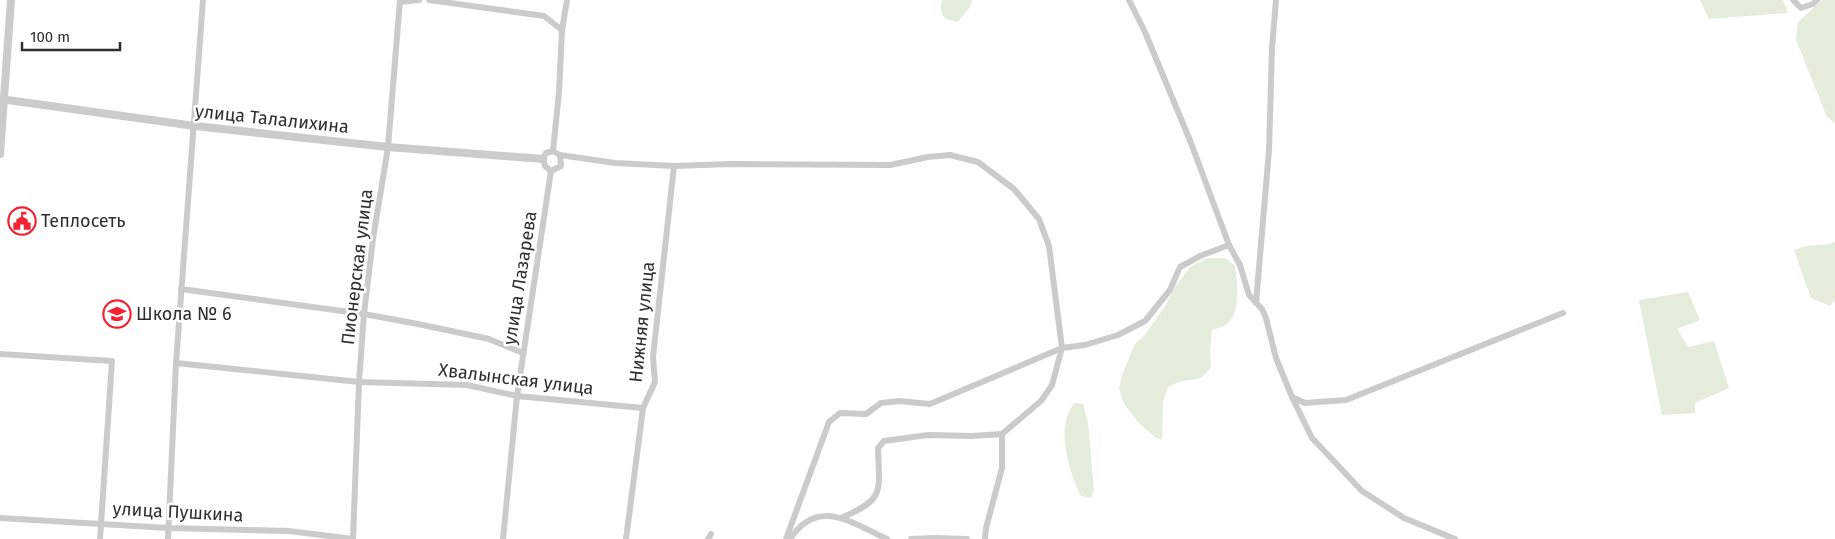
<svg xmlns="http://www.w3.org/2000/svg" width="1835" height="539" font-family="'Fira Sans',sans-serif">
<rect width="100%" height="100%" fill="#fff"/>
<g fill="#e4eddb">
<path d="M942,0H972L970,7L958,22C944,20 938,15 942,0Z"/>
<polygon points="1700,0 1783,0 1788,13 1709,19"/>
<polygon points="1822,0 1835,0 1835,124 1826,115 1796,40 1798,22"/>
<polygon points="1835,242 1835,300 1830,306 1811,298 1794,250 1806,246 1830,244"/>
<path d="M1208,258H1225L1235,266C1237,283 1242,311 1227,324C1223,327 1217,328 1212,330L1210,351L1211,367L1201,378L1179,382L1168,387L1163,401L1162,440L1156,438L1138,422L1124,404L1119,389L1122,375L1135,344L1144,336L1164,308L1176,286L1190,267Z"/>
<polygon points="1688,292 1700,320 1677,329 1688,347 1714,341 1729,388 1695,403 1695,413 1662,415 1639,300"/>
<path d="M1075,403L1083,404L1088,423L1094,490L1091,498L1081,496C1069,472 1054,425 1075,403Z"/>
</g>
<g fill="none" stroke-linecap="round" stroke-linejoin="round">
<g stroke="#cbcbcb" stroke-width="6">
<polyline points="429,0 544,16 562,30"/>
<polyline points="1129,0 1145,32 1191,143 1229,245 1240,265 1249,295 1262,309 1266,318 1276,358 1292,397 1312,438 1362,491 1404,518 1455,539"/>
<polyline points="1793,0 1801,8 1813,4 1817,0"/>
<polyline points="400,2 419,0"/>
<polyline points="553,151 559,92 562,30 567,0"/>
<polygon points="553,151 560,155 561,166 551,171 545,166 543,159 546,153"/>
<polyline points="560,155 615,163 674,166 730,164 890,165 928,157 950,155 978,162 1014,189 1039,219 1049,246 1062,348 1052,385 1041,401 1002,434 1002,468 986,528 985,539"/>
<polyline points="181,289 364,314 418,324 489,339 523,353"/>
<polyline points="1256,303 1269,150 1272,48 1276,0"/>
<polyline points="0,354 112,361 100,539"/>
<polyline points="176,363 359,382 467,385 517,396 643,408"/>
<polyline points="1292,397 1305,403 1346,400 1563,313"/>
<polyline points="0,518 169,528 289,531 353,539"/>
<path d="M841,518C886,499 879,492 878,448L884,441L928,435L972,436L1002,434"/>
<polyline points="168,539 176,363 203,0"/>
<polyline points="353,539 359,382 364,314 373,239 388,147 400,0"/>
<polyline points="503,539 517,396 551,171"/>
<polyline points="626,539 643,408 655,382 653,357 674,166"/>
<polyline points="708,539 711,534"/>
<polyline points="786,539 829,422 840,413 866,414 881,403 899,401 930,404 1062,348 1085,345 1118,335 1145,321 1170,290 1180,267 1200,256 1229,245"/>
<path d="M790,539C818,497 850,522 887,539"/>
<polyline points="911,539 933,538 967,539"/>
</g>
<g stroke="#cbcbcb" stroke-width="8">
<polyline points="0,99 195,126 388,147 543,159"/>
<polyline points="0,154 11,0"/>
</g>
</g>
<defs>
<g id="civic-ring" transform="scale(1.4375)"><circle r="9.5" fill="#fff" stroke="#f42230" stroke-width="1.5"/><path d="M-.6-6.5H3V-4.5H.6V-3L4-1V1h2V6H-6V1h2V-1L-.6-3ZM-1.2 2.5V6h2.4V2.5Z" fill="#f42230"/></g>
<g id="school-ring" transform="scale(1.4375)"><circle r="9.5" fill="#fff" stroke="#f42230" stroke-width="1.5"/><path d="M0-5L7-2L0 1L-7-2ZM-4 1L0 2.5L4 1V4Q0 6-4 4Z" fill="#f42230"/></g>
</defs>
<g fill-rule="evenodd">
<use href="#civic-ring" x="22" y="221"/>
<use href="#school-ring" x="117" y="314"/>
</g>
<g text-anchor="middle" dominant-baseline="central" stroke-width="5" stroke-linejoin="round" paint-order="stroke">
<g font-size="18" fill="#2e2e2e" stroke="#fff">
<text transform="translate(272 119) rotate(6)">улица Талалихина</text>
<text transform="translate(357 267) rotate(-83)">Пионерская улица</text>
<text transform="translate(520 278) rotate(-81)">улица Лазарева</text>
<text transform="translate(642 322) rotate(-84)">Нижняя улица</text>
<text transform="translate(516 379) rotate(7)">Хвалынская улица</text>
<text transform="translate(178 512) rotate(3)">улица Пушкина</text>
</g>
<g font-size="18" fill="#2e2e2e" stroke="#fff" text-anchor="start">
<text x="41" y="221">Теплосеть</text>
<text x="136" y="314">Школа № 6</text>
</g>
</g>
<path d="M22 42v8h98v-8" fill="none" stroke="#2e2e2e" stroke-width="2.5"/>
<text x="30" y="42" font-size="15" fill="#2e2e2e" stroke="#ffffff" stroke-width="4" paint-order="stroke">100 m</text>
</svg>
